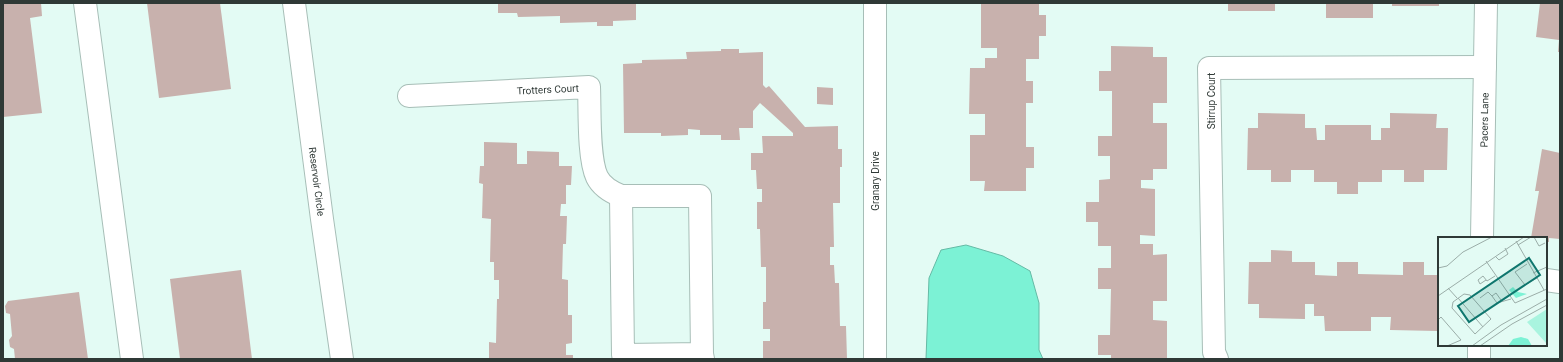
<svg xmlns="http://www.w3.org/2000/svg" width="1563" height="362" font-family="Roboto,sans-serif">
<rect width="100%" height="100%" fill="#e3fbf4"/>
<polygon fill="#7cf2d5" stroke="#65baa5" points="966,245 1003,256 1030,271 1039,303 1039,350 1043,359 926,359 929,278 941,250"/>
<g fill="#c8b1ad">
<polygon points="3,3 41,3 42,16 30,18 42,113 3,117"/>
<polygon points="147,3 220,3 231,89 159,98"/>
<polygon points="498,3 636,3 636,20 613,21 613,26 597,26 597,22 560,23 560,16 518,17 517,13 498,13"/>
<polygon points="981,3 1039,3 1039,15 1046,15 1046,36 1039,36 1039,59 1026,59 1026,81 1033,81 1033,103 1026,103 1026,147 1034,147 1034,168 1026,168 1026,191 984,191 985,181 970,181 970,135 985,135 985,114 969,114 970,68 985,68 985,58 997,58 997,48 981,48"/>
<rect x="1228" y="3" width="47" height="8"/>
<rect x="1326" y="3" width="47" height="15"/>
<rect x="1392" y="3" width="47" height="3"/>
<polygon points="1540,3 1560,3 1560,52 1558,52 1559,40 1536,37"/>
<polygon points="1111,46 1153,47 1153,57 1167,57 1167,103 1153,103 1153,123 1167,123 1167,169 1153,169 1153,180 1141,180 1141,188 1155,189 1155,236 1140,235 1140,244 1153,244 1153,255 1167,254 1167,301 1153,301 1153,320 1167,321 1167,359 1111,359 1111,355 1098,355 1098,335 1110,335 1111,289 1098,289 1098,268 1111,268 1111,246 1098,246 1098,222 1086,222 1086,202 1099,202 1099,180 1110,179 1110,156 1098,156 1098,136 1112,136 1112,91 1099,91 1099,71 1111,71"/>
<polygon points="721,49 739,49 739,53 763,52 763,85 766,88 769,86 805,127 838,126 838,149 842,149 842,167 840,167 840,203 833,203 834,247 830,247 830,265 834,265 835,283 839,283 840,326 846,326 847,359 763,359 763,341 770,341 770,329 763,329 763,302 766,302 766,267 761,267 760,229 757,229 757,202 762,202 762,189 757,189 756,170 751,170 751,153 763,153 762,136 793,136 793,133 760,103 753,111 753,128 739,128 740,140 721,140 721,135 700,135 700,130 688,129 688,135 661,136 661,133 624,133 623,64 642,63 642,60 687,59 686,52 721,51"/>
<polygon points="817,87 833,88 833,105 817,104"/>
<polygon points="1258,113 1305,114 1305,128 1316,128 1317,140 1325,140 1325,125 1371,125 1371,140 1381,140 1381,128 1390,128 1390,113 1437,114 1436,128 1448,128 1447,170 1424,170 1424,182 1404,182 1404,170 1382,170 1382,182 1358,182 1358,194 1337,194 1337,182 1314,182 1314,170 1291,170 1291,182 1271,182 1271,170 1247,170 1248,128 1258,128"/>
<polygon points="484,142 517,143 517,164 527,164 527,151 559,152 559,166 572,166 571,185 566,185 566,204 561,204 560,216 567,216 566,244 563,244 562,279 568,280 568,315 572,315 572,343 566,344 566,355 573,355 573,359 489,359 489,342 496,343 497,299 499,299 499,280 494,280 494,262 490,262 491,219 482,218 483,184 479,183 480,166 484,166"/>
<polygon points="1542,149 1560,153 1560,239 1549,238 1549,242 1546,242 1546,238 1531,238 1539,191 1535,191"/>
<polygon points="1271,250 1292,251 1292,262 1315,262 1315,275 1337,276 1337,262 1358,262 1358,274 1403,275 1403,262 1424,262 1424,275 1439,275 1439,316 1437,316 1437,331 1390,330 1391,317 1371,317 1371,331 1325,331 1324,316 1314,316 1314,304 1305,304 1305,319 1259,318 1259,304 1248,304 1249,262 1271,262"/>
<polygon points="241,270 252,359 180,359 170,279"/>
<polygon points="79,292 88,359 15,359 14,349 10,347 9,340 12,336 10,314 6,313 5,306 8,301"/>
</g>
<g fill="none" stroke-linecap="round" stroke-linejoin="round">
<g stroke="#a7beb7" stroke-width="24">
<g id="street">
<polyline points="85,3 132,359"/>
<path id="s1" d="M294,3L322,219L342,359"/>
<path id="s2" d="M409,96L589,87C590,109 588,158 597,177C602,187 611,192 621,196"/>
<path id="s3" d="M1482,238L1486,3"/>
<polyline points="1546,280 1560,282"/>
<polyline points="702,354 623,355 621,196 700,196 702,354 703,359"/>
<polyline points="875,359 875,3"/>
<polyline points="1217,359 1214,352 1209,68 1485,67"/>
<polyline points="1479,359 1479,345"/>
</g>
</g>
<use href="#street" stroke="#fff" stroke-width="22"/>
</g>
<g text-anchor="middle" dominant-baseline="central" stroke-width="3" stroke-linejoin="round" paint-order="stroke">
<g font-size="10" fill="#2f3936" stroke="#fff">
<text stroke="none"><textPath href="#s2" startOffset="139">Trotters Court</textPath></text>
<text transform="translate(1211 101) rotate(-90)">Stirrup Court</text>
<text stroke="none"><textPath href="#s3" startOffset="118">Pacers Lane</textPath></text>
<text stroke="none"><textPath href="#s1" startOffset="180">Reservoir Circle</textPath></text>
<text transform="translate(875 181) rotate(-90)">Granary Drive</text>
</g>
</g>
<g transform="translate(1438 237)">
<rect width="109" height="109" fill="#e3fbf4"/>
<path d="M109,72V104L108,106L89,85Z" fill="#a9f4df"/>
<path d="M75,50L80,55L89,57L78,61L71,53ZM83,100L90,102L94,109H70L75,102Z" fill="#7cf2d5"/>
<path fill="none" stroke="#9bada8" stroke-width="1" d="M96,0L101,9L107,6M78,4L106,53M80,8L93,0M58,20L61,23L70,17L67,11M48,24L77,66L109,52M89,27L77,35L87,48L99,41M0,31L9,29L25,15L54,0M95,36L109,30M48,43L42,47L40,43L45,39L49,44L57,39M10,51L19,61M26,57L32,58L53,82L37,97L14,71L15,65ZM0,59L86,0M20,61L45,90M42,61L50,55L54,59M63,63L58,56L54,59L59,66L73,62M0,83L3,80L23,103L9,109M34,109L63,88L109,62M42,109L74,87L109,68"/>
<path fill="#0f766e" fill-opacity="0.15" stroke="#0f766e" stroke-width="2" d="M91,21L102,38L31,85L20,69Z"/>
<rect width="109" height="109" fill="none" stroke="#2f3936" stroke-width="2"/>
</g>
<rect width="1563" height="362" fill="none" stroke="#2f3936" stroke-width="8"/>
</svg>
